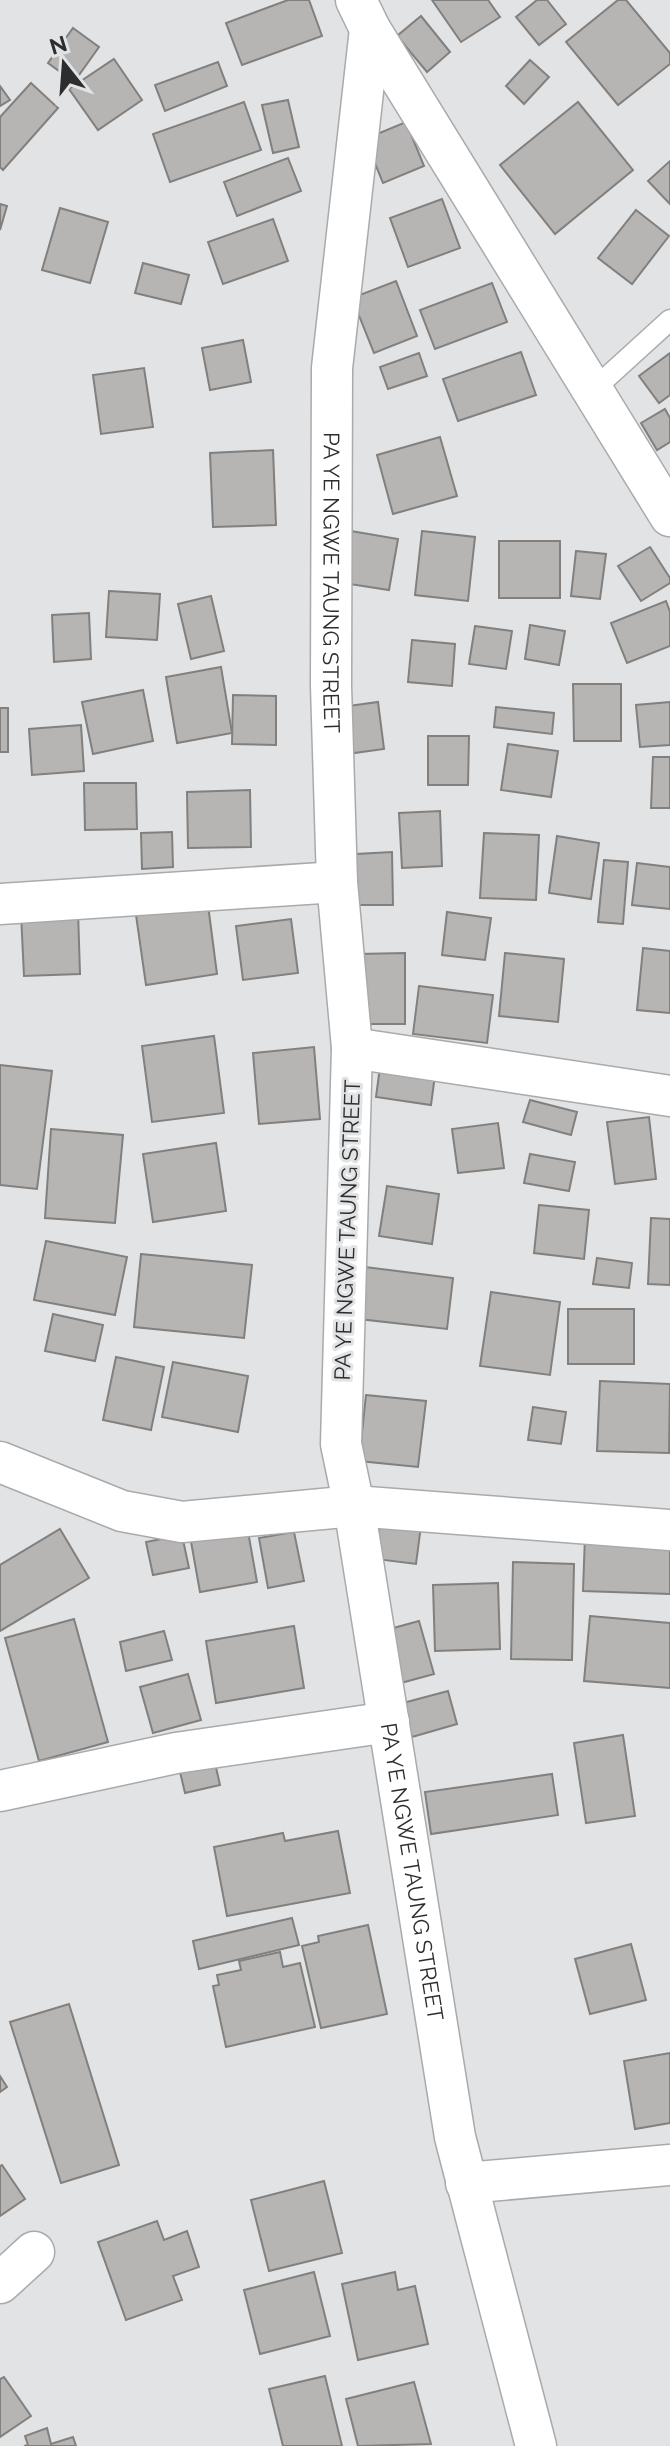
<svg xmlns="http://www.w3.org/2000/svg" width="670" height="2446" font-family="Raleway,sans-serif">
<rect width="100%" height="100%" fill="#e1e3e5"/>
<g fill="#b7b5b3" stroke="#82807e" stroke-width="2">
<polygon points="288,0 309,0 322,36 242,65 226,23"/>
<polygon points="432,0 488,0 500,17 461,42"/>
<polygon points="537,0 547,0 566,24 539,45 516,17"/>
<polygon points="618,0 626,0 670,53 670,64 618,105 566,42"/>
<polygon points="421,16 450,52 427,72 397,36"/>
<polygon points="73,28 99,47 74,82 48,63"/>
<polygon points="114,59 142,100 98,130 69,89"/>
<polygon points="530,60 549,77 524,104 506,86"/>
<polygon points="218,62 227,86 165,111 155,85"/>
<polygon points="31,83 58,108 3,170 0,167 0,117"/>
<polygon points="0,86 10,100 0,106"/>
<polygon points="288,100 299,147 273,153 262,105"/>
<polygon points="244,102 261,150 170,182 153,134"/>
<polygon points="578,102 633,170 555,234 500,165"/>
<polygon points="406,122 424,166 383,183 365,139"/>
<polygon points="288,158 301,191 237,216 224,182"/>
<polygon points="670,161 670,204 648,181"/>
<polygon points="442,199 460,248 408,267 390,218"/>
<polygon points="0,204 7,206 0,230"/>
<polygon points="60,208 108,222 90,283 42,270"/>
<polygon points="636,210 669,236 632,284 598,258"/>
<polygon points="273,219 288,261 223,284 208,242"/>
<polygon points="143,263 189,275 181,304 135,293"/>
<polygon points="396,281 417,336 374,353 352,298"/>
<polygon points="492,283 507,322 435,349 420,310"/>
<polygon points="243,340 251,382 210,390 202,348"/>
<polygon points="521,352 536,395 458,421 443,379"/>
<polygon points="419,353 427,376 388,389 380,367"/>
<polygon points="670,353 670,395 659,403 639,376"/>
<polygon points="144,368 153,427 101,434 93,375"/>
<polygon points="665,409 670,418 670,442 657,450 641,423"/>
<polygon points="440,437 457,496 393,514 377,455"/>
<polygon points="273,450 276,525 213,527 210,453"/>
<polygon points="351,531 398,539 389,590 343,583"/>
<polygon points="422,531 475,537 468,601 415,595"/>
<rect x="499" y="541" width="61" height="57"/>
<polygon points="650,547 670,578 670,583 641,601 618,566"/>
<polygon points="576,551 606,554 600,599 571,596"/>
<polygon points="109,591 160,594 157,640 106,637"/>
<polygon points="211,596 224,651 191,659 178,604"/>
<polygon points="666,601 670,612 670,646 627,663 611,623"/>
<polygon points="89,613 91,659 54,662 52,615"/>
<polygon points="530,625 565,631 559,665 525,659"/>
<polygon points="475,626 512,631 506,669 469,664"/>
<polygon points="412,640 455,644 452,686 408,682"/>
<polygon points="221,667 232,733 177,743 166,677"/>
<polygon points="573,684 621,684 621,741 574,741"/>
<polygon points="143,690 153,741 93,754 82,702"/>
<polygon points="233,695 276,696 276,745 232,744"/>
<polygon points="378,702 384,749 347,754 341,707"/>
<polygon points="670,702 670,745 640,747 636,705"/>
<polygon points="496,707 554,713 552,734 494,727"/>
<rect x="0" y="708" width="8" height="44"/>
<polygon points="81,725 84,771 32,775 29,729"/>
<polygon points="428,736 469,736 468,785 428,785"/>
<polygon points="508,744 558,751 551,797 501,790"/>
<polygon points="653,757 670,757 670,808 651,808"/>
<polygon points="84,783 136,783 137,829 85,830"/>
<polygon points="250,790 251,847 188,848 187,792"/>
<polygon points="440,811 442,866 402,868 399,813"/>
<polygon points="172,832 173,867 142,869 141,833"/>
<polygon points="484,833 539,835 536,900 480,898"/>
<polygon points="557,836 599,843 591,899 549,893"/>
<polygon points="392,852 393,905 357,905 356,854"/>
<polygon points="604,860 628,862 623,924 598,922"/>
<polygon points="637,863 670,867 670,909 632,905"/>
<polygon points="208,905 217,974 146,985 136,915"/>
<polygon points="78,911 80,974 24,976 21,914"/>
<polygon points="447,912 491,918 485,960 442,955"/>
<polygon points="291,919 298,973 243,980 236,926"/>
<polygon points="643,948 670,951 670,1013 637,1010"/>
<polygon points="405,953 405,1024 357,1024 357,954"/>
<polygon points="505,953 564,959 558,1022 499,1016"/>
<polygon points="419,986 493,995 487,1043 413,1034"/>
<polygon points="214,1036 224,1113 152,1122 142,1046"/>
<polygon points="314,1047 320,1119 259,1124 253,1053"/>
<polygon points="0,1065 52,1071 37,1189 0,1185"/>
<polygon points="380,1067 435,1075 431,1105 376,1097"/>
<polygon points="530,1100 577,1112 571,1135 523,1122"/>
<polygon points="649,1117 656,1179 615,1184 607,1122"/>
<polygon points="498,1123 504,1168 458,1173 452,1129"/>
<polygon points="51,1129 123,1135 115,1223 45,1218"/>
<polygon points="216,1143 226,1211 153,1222 143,1154"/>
<polygon points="530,1154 575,1162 569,1191 524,1183"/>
<polygon points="387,1186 439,1194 432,1244 379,1236"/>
<polygon points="539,1205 589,1210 584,1259 534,1253"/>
<polygon points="651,1218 670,1219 670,1285 648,1284"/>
<polygon points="46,1241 127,1257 115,1315 34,1300"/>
<polygon points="141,1254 252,1265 244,1338 134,1327"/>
<polygon points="597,1258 632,1263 629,1288 593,1284"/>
<polygon points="365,1267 453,1278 447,1329 359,1319"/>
<polygon points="491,1292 560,1302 550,1375 480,1366"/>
<rect x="568" y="1309" width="66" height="55"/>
<polygon points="53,1314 103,1325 95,1361 45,1351"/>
<polygon points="116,1357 164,1367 151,1430 103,1420"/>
<polygon points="173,1362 248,1376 238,1432 162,1417"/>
<polygon points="600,1381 670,1384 669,1453 597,1451"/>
<polygon points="366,1395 426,1401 418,1467 359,1461"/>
<polygon points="533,1407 566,1412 561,1444 528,1440"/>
<polygon points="381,1513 422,1518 416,1564 376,1559"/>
<polygon points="247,1526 257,1582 200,1592 190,1536"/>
<polygon points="60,1529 89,1578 0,1631 0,1565"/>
<polygon points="294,1532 304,1581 268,1588 259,1538"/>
<polygon points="182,1535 189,1568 153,1575 146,1542"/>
<polygon points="585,1536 670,1539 670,1594 583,1591"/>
<polygon points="513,1562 574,1564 572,1660 511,1659"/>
<polygon points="498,1583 500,1649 435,1651 433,1585"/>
<polygon points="590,1616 670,1623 670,1688 584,1681"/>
<polygon points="74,1619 108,1742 39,1761 5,1638"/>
<polygon points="419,1621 434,1674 401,1683 386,1630"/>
<polygon points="294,1626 304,1688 216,1703 206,1641"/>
<polygon points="164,1631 172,1660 126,1671 120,1642"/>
<polygon points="188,1674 201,1720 153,1733 140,1687"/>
<polygon points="448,1691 457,1724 412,1737 403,1703"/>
<polygon points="623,1735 635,1816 586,1823 574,1743"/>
<polygon points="212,1750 220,1785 185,1793 177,1759"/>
<polygon points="552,1774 558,1815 431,1834 425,1792"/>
<polygon points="338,1831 350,1893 227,1916 214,1847 283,1833 285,1841"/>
<polygon points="292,1918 299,1945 199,1969 193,1941"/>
<polygon points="368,1925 387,2014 321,2028 302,1946 319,1942 318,1936"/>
<polygon points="631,1944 646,2000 590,2014 575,1959"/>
<polygon points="280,1952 283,1967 300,1963 315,2027 226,2047 213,1986 219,1985 217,1975 241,1970 239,1961"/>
<polygon points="69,2004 119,2165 61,2183 10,2022"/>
<polygon points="670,2053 670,2123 635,2129 624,2061"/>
<polygon points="0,2076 7,2087 0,2092"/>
<polygon points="2,2165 25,2199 0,2216 0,2166"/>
<polygon points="324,2181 342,2253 269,2271 251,2200"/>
<polygon points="157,2221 164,2240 187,2231 199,2267 173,2276 182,2300 126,2320 98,2242"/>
<polygon points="314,2272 330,2336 260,2354 244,2290"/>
<polygon points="395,2272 398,2290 415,2286 428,2344 358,2360 342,2284"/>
<polygon points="325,2376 342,2446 283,2446 269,2389"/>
<polygon points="4,2377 31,2416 0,2437 0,2379"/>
<polygon points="414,2382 431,2444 358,2446 346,2399"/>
<polygon points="47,2428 51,2444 73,2437 76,2446 24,2446 28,2445 25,2436"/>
</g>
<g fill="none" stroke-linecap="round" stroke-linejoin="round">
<g stroke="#a9aaad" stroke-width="23">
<polyline id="service" points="593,390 670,320"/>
</g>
<g stroke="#a9aaad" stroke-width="43">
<g id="minor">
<path id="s1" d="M356,0L370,29L332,368L331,686L337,882L352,1048L341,1444L354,1506L455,2137L536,2446"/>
<polyline points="370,29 670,516"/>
<polyline points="0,904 337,882"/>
<polyline points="352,1048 670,1096"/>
<polyline points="0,1462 122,1511 182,1522 354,1506 670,1530"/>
<polyline points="0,1791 176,1753 389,1722"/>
<polyline points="466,2183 670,2165"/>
<polyline points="0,2283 34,2252"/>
</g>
</g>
<use href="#service" stroke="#fff" stroke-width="20"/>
<use href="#minor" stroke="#fff" stroke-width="40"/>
</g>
<g text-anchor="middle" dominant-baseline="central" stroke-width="6" stroke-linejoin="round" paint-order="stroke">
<g font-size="22" fill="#2c2d2e" stroke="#e1e3e5">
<text stroke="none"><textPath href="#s1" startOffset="588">PA YE NGWE TAUNG STREET</textPath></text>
<text transform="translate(347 1230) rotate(-88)">PA YE NGWE TAUNG STREET</text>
<text stroke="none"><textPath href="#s1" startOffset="1884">PA YE NGWE TAUNG STREET</textPath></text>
</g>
</g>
<g transform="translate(64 64) rotate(343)" stroke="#e1e3e5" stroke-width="6" paint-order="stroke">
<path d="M0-6L14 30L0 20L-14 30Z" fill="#2c2d2e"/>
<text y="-12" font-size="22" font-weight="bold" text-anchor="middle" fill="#2c2d2e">N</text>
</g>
</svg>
